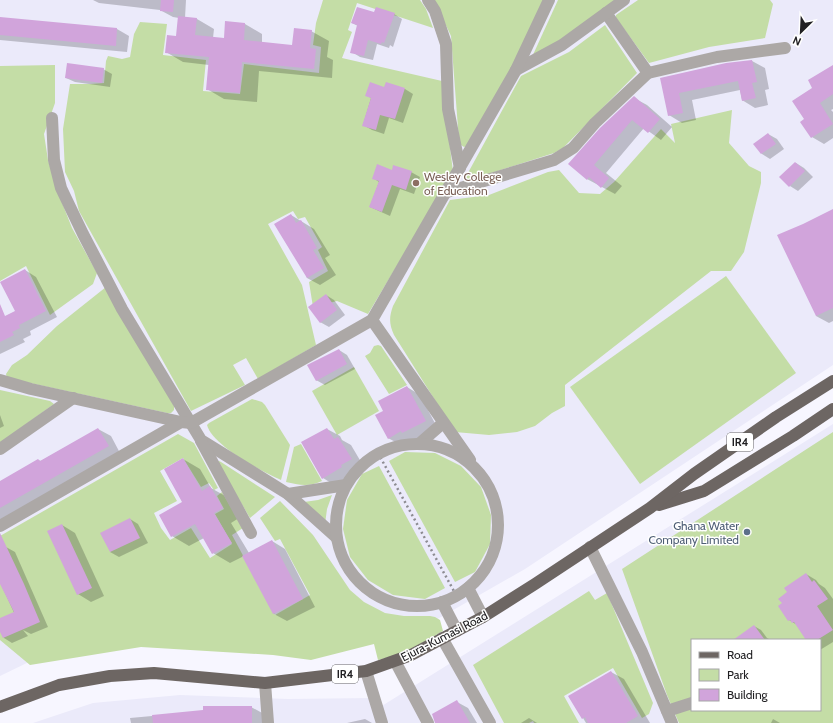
<svg xmlns="http://www.w3.org/2000/svg" width="833" height="723" font-family="Cabin,sans-serif">
<rect width="100%" height="100%" fill="#f7f6ff"/>
<g fill="#ebeafa" fill-rule="evenodd">
<polygon points="0,0 833,0 833,365 525,569 420,629 148,645 33,660 0,676"/>
<path d="M833,424V723H33L93,703L180,695L288,699L371,698L377,709ZM692,640H820V710H692Z"/>
</g>
<g fill="#c4dda6" fill-rule="evenodd">
<polygon points="323,0 420,0 426,9 433,28 357,3 348,30 352,32 342,58 442,81 453,172 368,314 337,301 313,307 309,282 328,271 318,250 322,247 305,217 298,219 293,211 268,224 302,285 316,345 258,379 246,358 233,365 245,385 191,411 79,211 74,191 65,172 63,129 70,84 90,84 104,83 106,61 108,56 122,59 130,57 134,34 140,22 167,24 163,55 206,60 203,91 240,94 244,64 319,73 321,47 313,45 316,23"/>
<polygon points="434,0 544,0 509,77 468,146 464,147 461,145 459,141 451,36"/>
<polygon points="558,0 617,0 534,58 532,57"/>
<polygon points="638,0 770,0 773,4 765,38 709,47 649,63 616,18 616,15"/>
<polygon points="605,25 637,73 563,148 554,153 463,182 521,76 569,52"/>
<polygon points="55,65 55,103 44,134 48,160 59,195 72,228 97,273 93,284 50,315 26,266 0,281 0,66"/>
<path d="M732,110L729,143L749,166L761,172V183L744,252L731,271H711L565,385V406L552,413L535,426L517,432L489,435L455,432L394,335C389,324 389,317 393,306L450,200L489,195L548,172L559,170L579,193L600,194L614,182L661,129L675,143L671,124Z"/>
<polygon points="726,276 796,373 640,484 570,387"/>
<polygon points="106,287 174,406 174,410 171,413 167,413 7,378 6,374 12,365 27,355 57,326"/>
<polygon points="378,345 381,346 407,385 389,394 365,356 370,353 374,346"/>
<polygon points="354,367 379,411 337,435 312,391"/>
<polygon points="0,390 50,401 54,404 0,443"/>
<path d="M252,399L262,402L265,405L290,445L281,480C262,472 212,445 207,425L209,423Z"/>
<path d="M833,432V723H679L667,695L622,569ZM692,640H820V710H692Z"/>
<path d="M178,434L194,443L218,488L214,490L209,483L201,487L183,458L160,471L177,501L154,513L161,528L170,540L191,528L210,558L232,544L215,514L224,509L217,496L222,492L243,528L232,535L275,615L310,595L280,539L275,541L260,518L280,501L313,535L350,590L364,602L385,613L404,616H430L435,617L440,620L443,631C422,643 402,655 378,660L374,644L311,660L273,655L141,647L30,665L0,640V536Z"/>
<path d="M301,444L322,481C310,487 298,485 286,482L294,447Z"/>
<polygon points="405,452 435,453 461,466 481,487 491,515 490,544 475,572 455,582 389,461"/>
<polygon points="219,461 221,462 275,497 250,518 218,464"/>
<polygon points="379,466 445,588 425,599 393,595 368,580 350,557 343,529 347,500 362,474"/>
<polygon points="332,495 327,509 325,524 304,502 318,500"/>
<polygon points="589,591 595,600 607,593 653,703 649,714 642,718 613,668 564,696 579,723 534,723 533,721 529,723 504,723 473,665"/>
</g>
<g fill="#0003">
<polygon points="93,0 186,0 185,18 197,19 214,29 213,38 225,39 226,22 245,24 262,34 262,43 293,46 311,31 329,41 327,57 333,60 332,78 259,71 257,102 224,99 207,89 209,65 183,62 166,52 177,37 179,18 173,17 160,10 99,3"/>
<polygon points="394,14 402,19 393,47 390,45 389,48 377,44 373,60 360,57 352,52 358,26 352,23"/>
<polygon points="0,18 117,29 129,36 127,52 0,40"/>
<polygon points="752,61 765,68 769,89 765,90 768,105 755,108 742,100 740,90 692,100 696,120 682,123 669,115 661,79"/>
<polygon points="833,67 833,109 831,110 833,112 833,138 824,144 812,137 805,119 814,88"/>
<polygon points="103,69 112,74 110,87 75,82 66,78"/>
<polygon points="385,88 405,89 413,94 403,123 389,118 384,134 372,130 363,125 371,98 366,95"/>
<polygon points="634,98 647,105 672,127 661,140 644,128 606,173 622,186 615,194 587,179 601,129"/>
<polygon points="768,134 777,139 784,149 770,159 762,154 755,144"/>
<polygon points="796,163 804,168 813,177 798,191 790,186"/>
<polygon points="392,171 411,172 420,177 414,194 400,189 390,216 370,207 379,182 373,178"/>
<polygon points="833,210 833,321 829,323 816,316"/>
<polygon points="291,215 314,229 330,255 325,258 336,275 320,285 307,278"/>
<polygon points="25,270 36,277 57,317 30,331 31,335 23,339 25,342 0,354 0,319 17,311"/>
<polygon points="326,295 334,300 345,315 329,327 320,322"/>
<polygon points="339,350 347,355 355,369 325,385 316,380"/>
<polygon points="407,387 420,395 438,429 416,440 414,439 401,445 388,438 384,411"/>
<polygon points="0,415 4,426 0,428"/>
<polygon points="98,429 111,436 120,453 0,522 0,482 38,460 41,461"/>
<polygon points="327,429 340,436 342,440 351,445 364,467 353,473 355,475 336,486 323,478"/>
<polygon points="183,459 200,469 211,488 227,497 239,518 231,523 249,553 272,541 285,549 315,607 287,621 274,614 244,556 230,563 213,553 204,538 189,546 172,536 184,502"/>
<polygon points="130,519 138,524 148,543 119,557 110,552"/>
<polygon points="62,525 75,533 104,596 91,602 78,594"/>
<polygon points="6,547 15,552 48,627 31,634 23,630 28,636 12,643 4,638 0,630 0,619 21,628 0,582 0,550"/>
<polygon points="806,574 816,580 819,584 825,588 833,599 833,642 820,650 820,640 807,640 797,625 789,620 783,604 788,592"/>
<polygon points="754,626 761,630 767,638 771,640 744,640"/>
<polygon points="611,672 624,679 650,723 586,723 570,696"/>
<polygon points="457,702 468,708 477,723 437,723"/>
<polygon points="251,707 264,714 264,723 131,723 130,718"/>
<polygon points="529,718 537,723 521,723"/>
<polygon points="365,719 372,723 347,723"/>
<polygon points="773,719 780,723 771,723"/>
</g>
<g fill="#d1a4db">
<polygon points="161,0 174,0 173,12 160,11"/>
<polygon points="357,7 374,12 376,7 395,13 384,43 382,42 381,44 368,40 364,56 350,53 357,25 351,23"/>
<polygon points="178,16 197,18 195,35 224,38 225,21 245,23 244,40 292,45 294,28 312,30 310,48 316,49 314,69 242,62 240,93 206,90 209,57 165,53 167,35 176,36"/>
<polygon points="0,17 117,28 116,46 0,35"/>
<polygon points="752,60 757,82 752,83 756,98 742,101 738,81 679,93 683,113 668,116 660,78 726,63"/>
<polygon points="67,63 104,68 102,83 65,78"/>
<polygon points="833,65 833,94 820,103 833,124 811,138 800,122 804,119 792,101 812,88 808,80"/>
<polygon points="370,82 384,87 386,82 405,88 395,119 380,115 376,130 362,126 371,98 365,96"/>
<polygon points="634,96 660,119 648,133 632,120 594,165 609,178 601,188 589,177 587,180 568,164 600,128"/>
<polygon points="768,133 776,144 761,154 753,144"/>
<polygon points="795,162 805,171 789,187 779,177"/>
<polygon points="377,164 392,170 393,165 412,171 406,190 392,185 382,212 369,207 379,181 372,179"/>
<polygon points="833,209 833,308 816,316 777,235 803,224"/>
<polygon points="291,214 296,223 301,220 317,248 313,250 324,268 307,278 274,224"/>
<polygon points="25,269 46,311 19,325 20,328 12,332 14,335 0,342 0,304 5,316 15,311 0,282"/>
<polygon points="326,294 337,310 320,323 308,307"/>
<polygon points="339,349 347,364 316,381 307,365"/>
<polygon points="407,386 426,421 402,433 401,431 388,439 375,415 383,411 378,401"/>
<polygon points="98,428 109,446 0,508 0,481 38,459 40,461"/>
<polygon points="327,428 334,439 338,437 352,459 341,465 342,467 322,479 301,442"/>
<polygon points="183,458 202,491 210,486 223,508 214,513 232,543 212,554 195,524 171,537 159,515 182,502 164,469"/>
<polygon points="130,518 140,538 110,552 100,533"/>
<polygon points="62,524 92,588 77,595 47,531"/>
<polygon points="0,533 24,584 40,622 3,638 0,632 0,618 14,612 0,584"/>
<polygon points="272,540 303,599 273,614 242,556"/>
<polygon points="806,573 812,582 814,580 828,599 817,606 833,630 817,640 806,640 794,622 792,623 790,620 788,621 778,606 782,603 778,599 787,592 784,588"/>
<polygon points="754,625 765,640 733,640"/>
<polygon points="611,671 638,716 626,723 588,723 585,717 582,719 568,696"/>
<polygon points="457,700 470,723 435,723 432,714"/>
<polygon points="203,706 252,706 252,723 153,723 152,715 203,710"/>
</g>
<g fill="none" stroke-linecap="round" stroke-linejoin="round">
<polyline stroke="#8d8c92" stroke-width="2.5" stroke-dasharray="2 3" stroke-linecap="butt" points="378,453 455,593"/>
<g stroke="#aca8a6" stroke-width="12">
<polyline points="428,0 435,11 446,44 448,109 460,168"/>
<polyline points="606,13 648,73"/>
<polyline points="516,70 562,45 624,0"/>
<polyline points="52,118 54,160 61,188 83,234 122,309 201,440 288,494 336,537"/>
<polyline points="447,192 554,160 573,148 595,123 648,73 717,57 785,48"/>
<polyline points="372,320 470,460"/>
<polyline points="0,380 31,389 181,422"/>
<polyline points="201,441 251,533"/>
<polyline points="419,444 443,423"/>
<circle cx="417" cy="525" r="81"/>
<polyline points="0,449 73,398"/>
<polyline points="288,494 346,485"/>
<polyline points="0,526 181,422 191,423 372,320 516,70 549,0"/>
<polyline points="590,547 642,652 672,723"/>
<polyline points="468,588 483,617"/>
<polyline points="442,602 457,631"/>
<polyline points="442,638 490,723"/>
<polyline points="395,661 428,723"/>
<polyline points="366,671 382,723"/>
<polyline points="265,683 268,723"/>
<polyline points="667,711 692,703"/>
</g>
<g stroke="#6d6663" stroke-width="12">
<polyline points="659,505 704,491 793,436 833,409"/>
<polyline points="0,707 59,685 110,676 154,673 265,683 366,671 411,655 483,617 535,584 650,508 694,474 776,417 833,381"/>
</g>
</g>
<circle fill="#8d6e63" stroke="#fff" stroke-width="1.5" cx="416" cy="183" r="4"/>
<circle fill="#5c6f8a" stroke="#fff" stroke-width="1.5" cx="747" cy="532" r="4"/>
<g text-anchor="middle" dominant-baseline="central" stroke-width="3" stroke-linejoin="round" paint-order="stroke">
<g fill="#fff" stroke="#646365" stroke-width="1">
<rect x="727" y="433" width="26" height="18" rx="3"/>
<rect x="332" y="665" width="26" height="18" rx="3"/>
</g>
<g font-size="11" font-weight="bold" fill="#212023">
<text x="740" y="442">IR4</text>
<text x="345" y="674">IR4</text>
</g>
<g font-size="12" fill="#785e54" stroke="#fff" text-anchor="start">
<text x="424" y="176">Wesley College<tspan x="424" dy="14">of Education</tspan></text>
</g>
<g font-size="12" fill="#4e5e75" stroke="#fff" text-anchor="end">
<text x="739" y="525">Ghana Water<tspan x="739" dy="14">Company Limited</tspan></text>
</g>
<g font-size="12" fill="#212023" stroke="#fff">
<text transform="translate(444 636) rotate(-27)">Ejura-Kumasi Road</text>
</g>
</g>
<rect x="691" y="639" width="130" height="72" fill="#ffffff" stroke="#a6a6a7"/>
<rect x="699" y="652" width="20" height="6" fill="#6d6663" stroke="#a6a6a7"/>
<text x="727" y="659" font-size="12" fill="#212023">Road</text>
<rect x="699" y="669" width="20" height="12" fill="#c4dda6" stroke="#a6a6a7"/>
<text x="727" y="679" font-size="12" fill="#212023">Park</text>
<rect x="699" y="689" width="20" height="12" fill="#d1a4db" stroke="#a6a6a7"/>
<text x="727" y="699" font-size="12" fill="#212023">Building</text>
<g transform="translate(801 32) rotate(204)" stroke="#ffffff" stroke-width="3" paint-order="stroke">
<path d="M0-3L7 15L0 10L-7 15Z" fill="#212023"/>
<text y="-6" font-size="11" font-weight="bold" text-anchor="middle" fill="#212023">N</text>
</g>
</svg>
